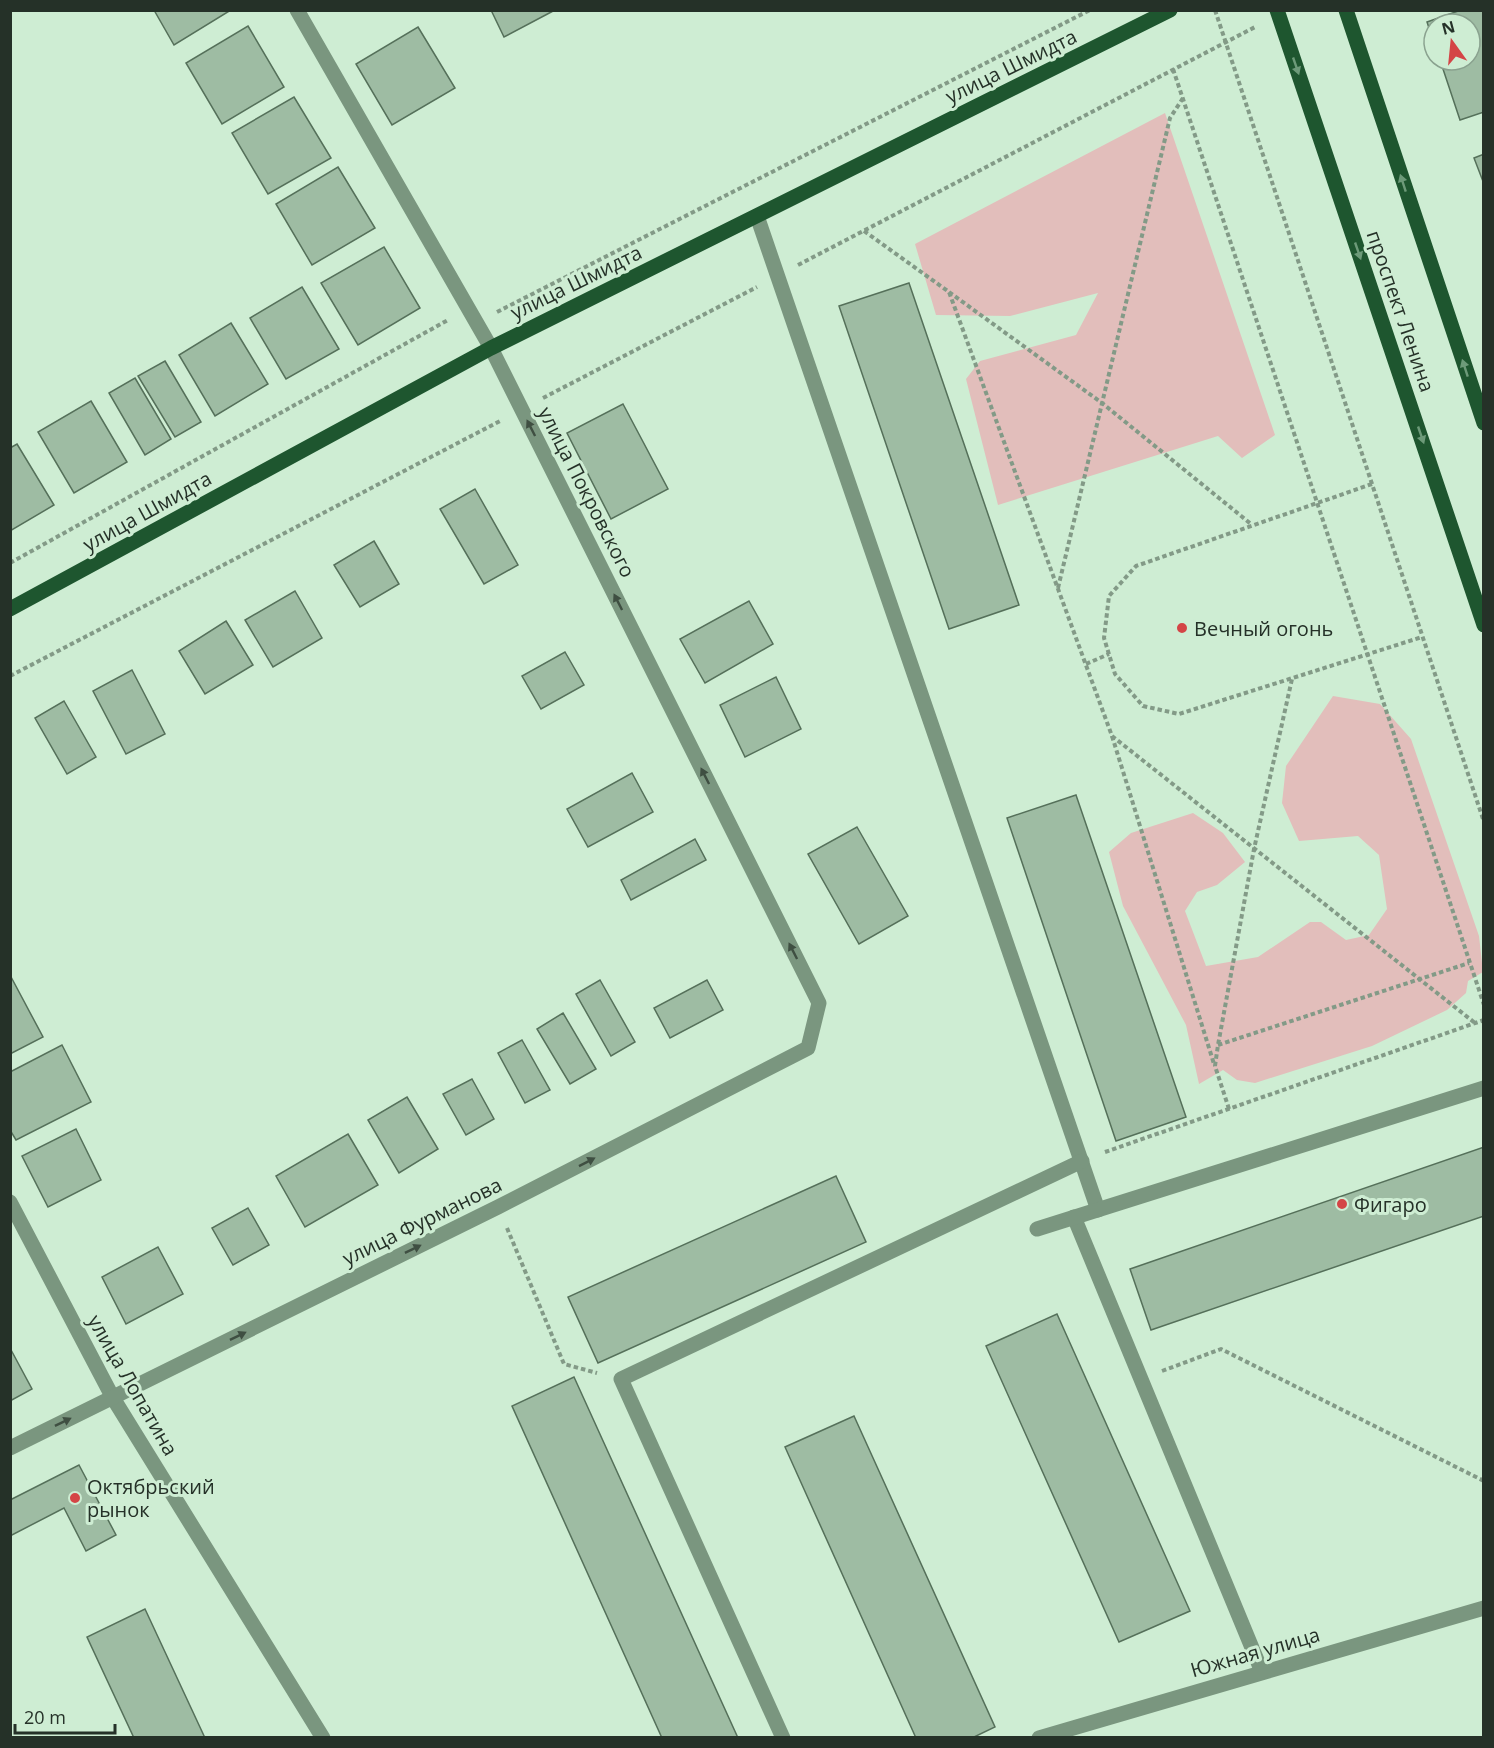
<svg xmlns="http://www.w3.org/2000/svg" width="1494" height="1748" font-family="'Open Sans',sans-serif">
<rect width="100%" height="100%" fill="#ceedd3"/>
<g fill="#e2bebb">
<polygon points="1165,113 1275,435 1242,458 1218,436 998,505 966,379 980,361 1076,335 1098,293 1010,316 936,315 915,244"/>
<polygon points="1333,696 1380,704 1411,739 1479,936 1483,972 1468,981 1466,993 1447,1010 1372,1046 1255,1083 1237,1080 1223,1070 1199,1084 1186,1025 1123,906 1109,852 1131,833 1193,813 1223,833 1245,862 1217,885 1197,892 1185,911 1206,966 1258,957 1310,922 1321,922 1346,940 1369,935 1387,909 1379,855 1358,836 1299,841 1282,803 1286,766"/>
</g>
<g fill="#9ebca3" stroke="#55705a" stroke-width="1.5">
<polygon points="154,10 231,10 174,45"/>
<polygon points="491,10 555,10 504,37"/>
<polygon points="1461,10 1484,10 1484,112 1460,120 1440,60 1470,60 1470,24 1434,24 1434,43 1427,22"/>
<polygon points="248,26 284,87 222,124 186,63"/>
<polygon points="418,27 455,88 392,125 356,64"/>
<polygon points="294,97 331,158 268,194 232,133"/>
<polygon points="1484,154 1484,184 1474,158"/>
<polygon points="338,167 375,228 312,265 276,204"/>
<polygon points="384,247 420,308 358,345 321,283"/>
<polygon points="909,283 1019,605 949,629 839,306"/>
<polygon points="302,287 339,349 286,379 250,318"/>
<polygon points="231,323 268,384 215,416 179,355"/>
<polygon points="165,361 201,422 175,437 138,376"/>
<polygon points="135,378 171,439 145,455 109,393"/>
<polygon points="91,401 127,462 74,493 38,432"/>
<polygon points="623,404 668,489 611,519 567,433"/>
<polygon points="17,444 54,505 10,531 10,448"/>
<polygon points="475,489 518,565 484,584 440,509"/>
<polygon points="374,541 399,584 360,607 334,565"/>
<polygon points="295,591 322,638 273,667 245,620"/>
<polygon points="749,601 773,644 705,683 680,639"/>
<polygon points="226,621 253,665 205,694 179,651"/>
<polygon points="565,652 584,685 541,709 522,676"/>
<polygon points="132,670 165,734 126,754 93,691"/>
<polygon points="776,677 801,729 745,757 720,705"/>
<polygon points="64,701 96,757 67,774 35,718"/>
<polygon points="632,773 653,812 588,847 567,809"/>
<polygon points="1076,795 1186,1117 1116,1141 1007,818"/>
<polygon points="857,827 908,916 859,944 808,854"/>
<polygon points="695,839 706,860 631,900 621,880"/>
<polygon points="10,975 43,1037 10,1054"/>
<polygon points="600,980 635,1042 611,1056 576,994"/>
<polygon points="707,980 723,1010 670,1038 654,1008"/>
<polygon points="563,1013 596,1069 570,1084 537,1029"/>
<polygon points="522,1040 550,1090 525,1103 498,1053"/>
<polygon points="62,1045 91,1102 16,1140 10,1130 10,1072"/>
<polygon points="472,1079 494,1119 466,1135 443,1094"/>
<polygon points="407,1097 438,1149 399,1173 368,1120"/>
<polygon points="76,1129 101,1180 48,1207 22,1156"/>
<polygon points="348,1134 378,1185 305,1227 276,1176"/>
<polygon points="1484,1147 1484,1216 1151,1330 1130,1269"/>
<polygon points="836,1176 866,1242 598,1363 568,1297"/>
<polygon points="248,1208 269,1245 233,1265 212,1228"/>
<polygon points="158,1247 183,1294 126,1324 102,1277"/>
<polygon points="1057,1314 1190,1611 1119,1642 986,1346"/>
<polygon points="10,1348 32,1389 10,1401"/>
<polygon points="574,1377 738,1738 662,1738 512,1406"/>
<polygon points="854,1416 995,1727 972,1738 916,1738 785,1447"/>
<polygon points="79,1465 116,1535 86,1551 64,1508 10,1536 10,1500"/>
<polygon points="145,1609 205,1738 134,1738 87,1637"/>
</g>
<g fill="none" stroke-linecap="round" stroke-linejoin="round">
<g stroke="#839a87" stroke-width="4" stroke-dasharray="4.5 3" stroke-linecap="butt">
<polyline points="1215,10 1484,822"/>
<polyline points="1173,69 1484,1005"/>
<polyline points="864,231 949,292 1112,736 1475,1023"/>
<polyline points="798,265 1257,26"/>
<polyline points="949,292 1102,403 1251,524"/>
<polyline points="497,312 1090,10"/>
<polyline points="543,398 757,287"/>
<polyline points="1372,484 1136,566 1109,596 1104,638 1115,674 1143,706 1179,714 1422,637"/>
<polyline points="10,563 448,320"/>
<polyline points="1058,588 1170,118 1183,98"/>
<polyline points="1086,664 1109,654"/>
<polyline points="10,676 502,420"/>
<polyline points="1112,736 1214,1064"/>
<polyline points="1218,1045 1469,963"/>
<polyline points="1229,1109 1215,1066 1218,1045 1254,849 1292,679"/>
<polyline points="1105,1152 1484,1020"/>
<polyline points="507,1228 564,1364 597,1373"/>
<polyline points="1162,1371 1221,1349 1484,1481"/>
</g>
<g stroke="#7a967f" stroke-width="15">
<polyline points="757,216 1098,1210"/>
<polyline points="10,1202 113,1398 323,1738"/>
<polyline points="1074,1217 1262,1672"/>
<polyline points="1037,1229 1484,1088"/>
<polyline points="10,1448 498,1207 808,1048 819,1003 491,348 297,10"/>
<polyline points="783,1738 621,1379 1082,1161"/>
<polyline points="1039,1738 1484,1608"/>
</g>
<g stroke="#1e562f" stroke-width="15">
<polyline points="1277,10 1484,625"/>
<polyline points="1346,10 1484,423"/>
<polyline points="10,609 491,348 1170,10"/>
</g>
</g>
<defs><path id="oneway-solid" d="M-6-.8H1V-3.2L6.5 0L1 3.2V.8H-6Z" transform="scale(1.5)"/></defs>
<g fill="#6d9a79">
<use href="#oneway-solid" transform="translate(1296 66) rotate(71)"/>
<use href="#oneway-solid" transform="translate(1403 183) rotate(-108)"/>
<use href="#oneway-solid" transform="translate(1358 251) rotate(71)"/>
<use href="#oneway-solid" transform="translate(1465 368) rotate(-108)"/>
<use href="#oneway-solid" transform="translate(1421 435) rotate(71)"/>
</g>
<g fill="#3f4f42">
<use href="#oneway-solid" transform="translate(531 428) rotate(-117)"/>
<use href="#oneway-solid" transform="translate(618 602) rotate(-117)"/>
<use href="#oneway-solid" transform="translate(705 776) rotate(-117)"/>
<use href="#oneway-solid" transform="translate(793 951) rotate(-117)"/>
<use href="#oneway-solid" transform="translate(587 1162) rotate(-27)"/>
<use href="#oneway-solid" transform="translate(413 1249) rotate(-26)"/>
<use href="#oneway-solid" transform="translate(238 1336) rotate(-26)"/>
<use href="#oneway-solid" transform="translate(63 1422) rotate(-26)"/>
</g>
<g fill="#d44546" stroke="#ceedd3" stroke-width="2">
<circle cx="1182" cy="628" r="6"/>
<circle cx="1342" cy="1204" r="6"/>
<circle cx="75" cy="1498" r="6"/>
</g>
<g text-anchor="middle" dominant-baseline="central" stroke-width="6" stroke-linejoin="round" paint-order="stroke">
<g font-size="20" fill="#253128" stroke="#ceedd3">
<text transform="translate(1011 66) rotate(-26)">улица Шмидта</text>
<text transform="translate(576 282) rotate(-26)">улица Шмидта</text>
<text transform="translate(1401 311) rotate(71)">проспект Ленина</text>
<text transform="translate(587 492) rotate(63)">улица Покровского</text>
<text transform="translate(147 511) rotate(-29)">улица Шмидта</text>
<text transform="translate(422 1221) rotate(-26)">улица Фурманова</text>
<text transform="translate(133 1385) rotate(60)">улица Лопатина</text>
<text transform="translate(1255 1652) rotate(-16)">Южная улица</text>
</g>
<g font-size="20" fill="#253128" stroke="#ceedd3" text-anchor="start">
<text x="1194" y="628">Вечный огонь</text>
<text x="1354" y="1204">Фигаро</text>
<text x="87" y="1486">Октябрьский<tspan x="87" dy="23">рынок</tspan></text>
</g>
</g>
<rect width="1494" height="1748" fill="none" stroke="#253128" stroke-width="24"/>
<g transform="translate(1452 42) rotate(345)"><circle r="28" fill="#ceedd3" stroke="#8aa28f" stroke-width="1.5"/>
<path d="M0-4.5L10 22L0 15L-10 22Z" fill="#d44546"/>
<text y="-9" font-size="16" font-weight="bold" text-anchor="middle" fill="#253128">N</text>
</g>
<path d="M15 1724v9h100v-9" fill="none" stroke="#253128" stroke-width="3"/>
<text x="24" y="1724" font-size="18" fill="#253128" stroke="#ceedd3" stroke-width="4.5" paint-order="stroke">20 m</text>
</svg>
